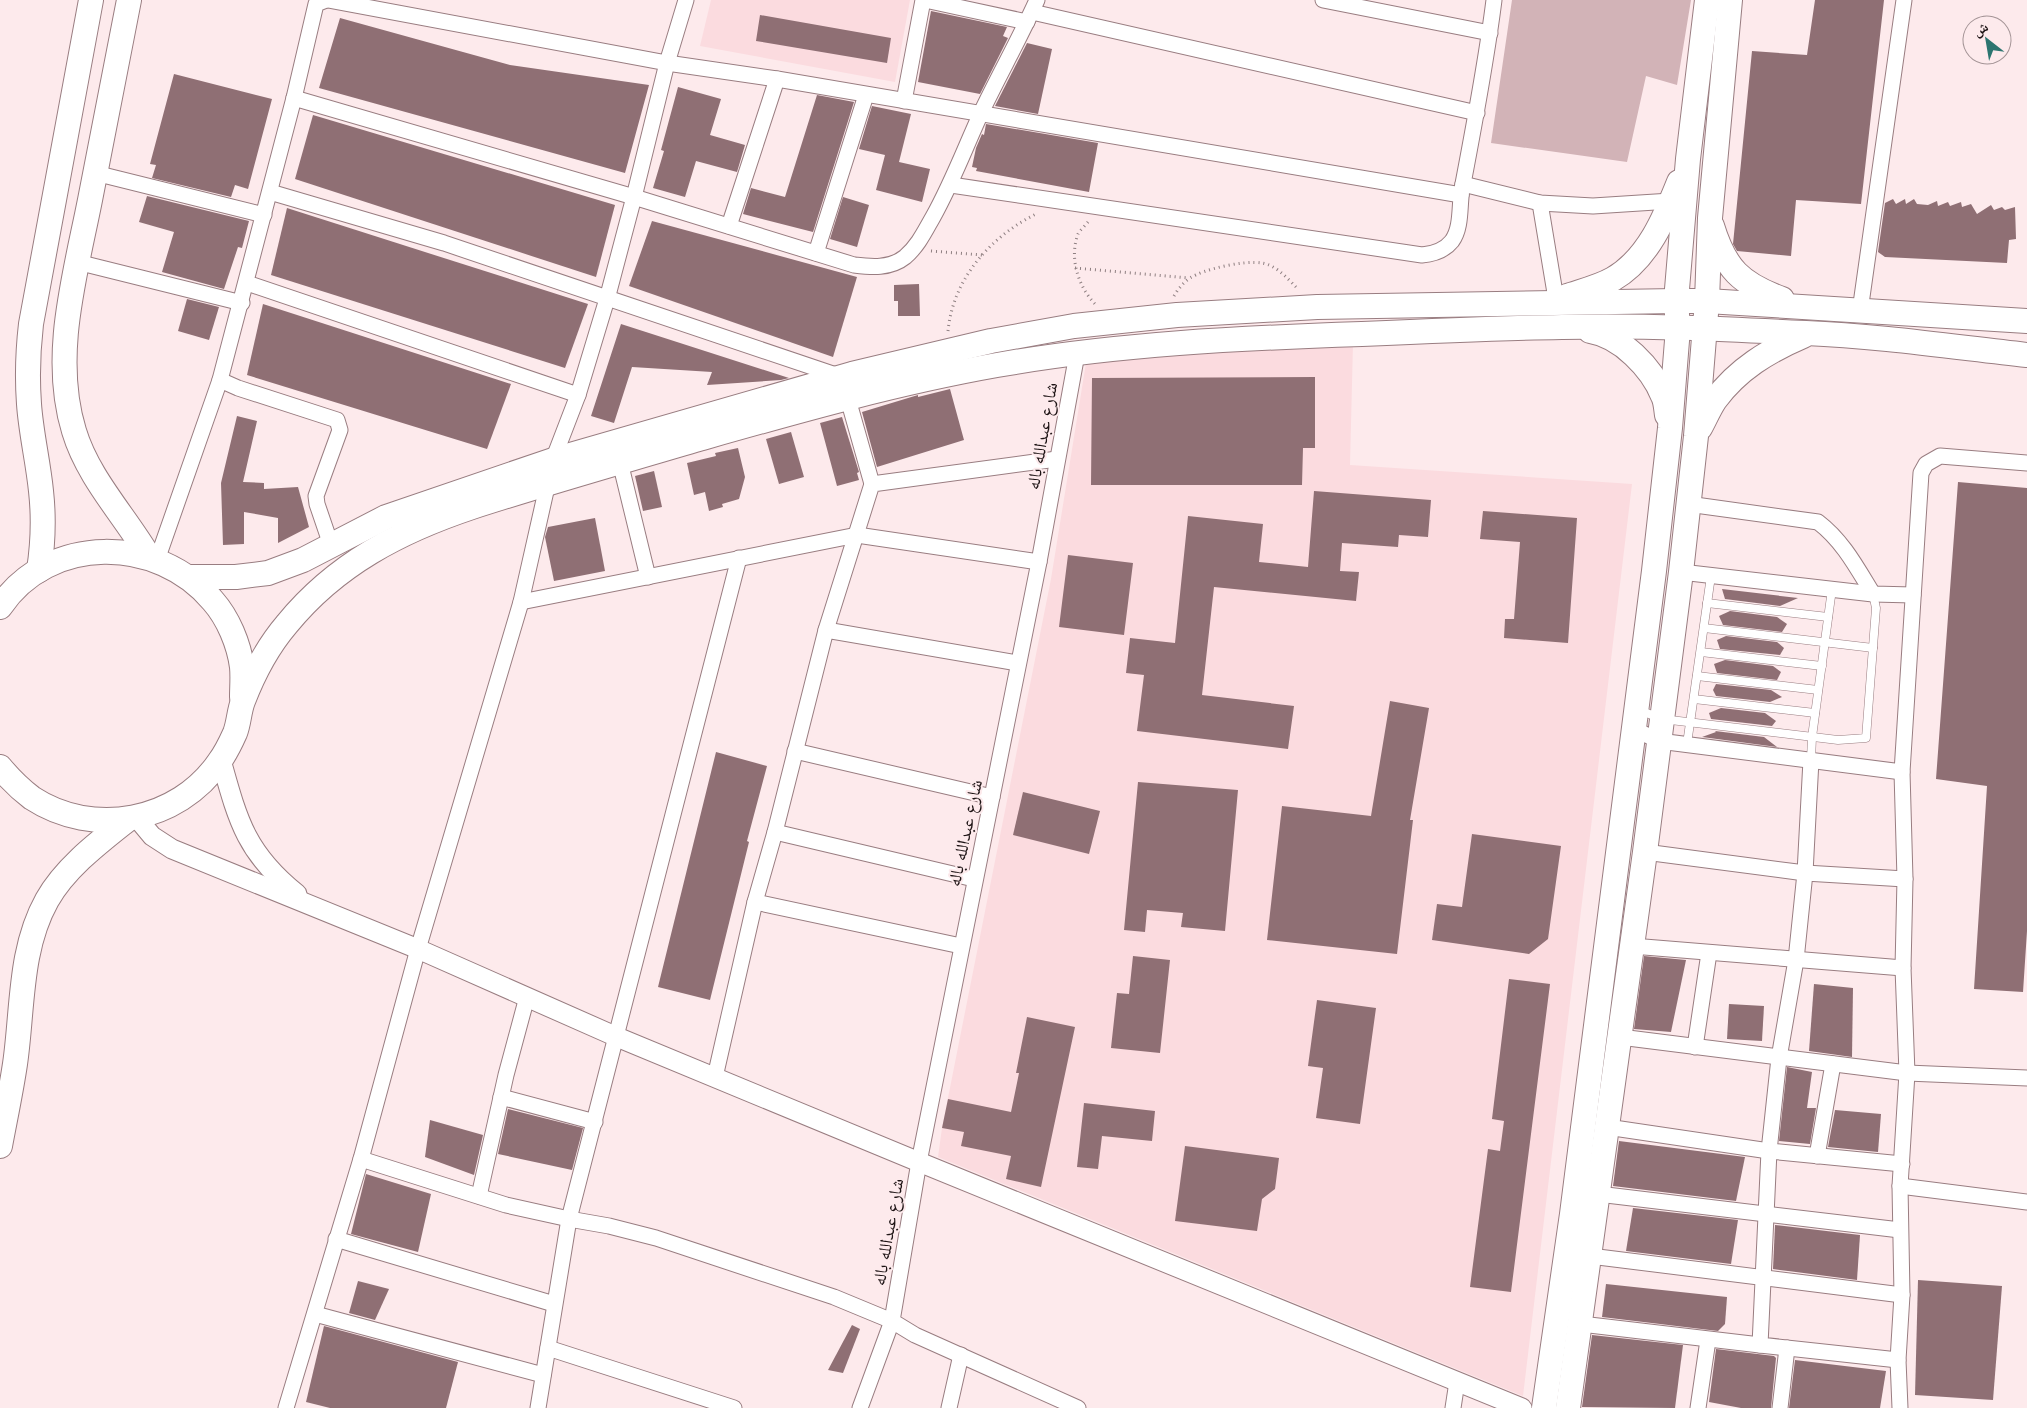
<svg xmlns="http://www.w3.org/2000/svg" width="2027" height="1408" font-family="'DM Sans','Noto Naskh Arabic',sans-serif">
<rect width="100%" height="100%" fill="#fdeaec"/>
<g fill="#fbdbdf">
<polygon points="711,0 910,0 895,82 700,46"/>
<polygon points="1353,343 1350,465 1632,484 1523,1396 938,1157 942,1128 1051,579 1086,363 1171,352"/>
</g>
<polygon fill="#d2b3b7" points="1512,0 1691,0 1677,85 1646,76 1627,162 1491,143"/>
<g fill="#8f6f74">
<polygon points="1815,0 1884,0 1861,204 1796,200 1791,256 1737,251 1733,244 1752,51 1807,55"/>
<polygon points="931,11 1007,27 1003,36 1008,38 980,94 918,82"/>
<polygon points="760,15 891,38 887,63 756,41"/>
<polygon points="340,18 510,65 649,85 625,173 319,88"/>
<polygon points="1027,43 1052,49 1038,114 995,106"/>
<polygon points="174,74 272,99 248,189 235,185 231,197 152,178 156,165 150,164"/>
<polygon points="678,87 721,99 710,135 745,145 737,172 696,161 685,197 653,188 664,151 661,150"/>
<polygon points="817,95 854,102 813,232 743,214 751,188 785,197"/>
<polygon points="872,106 911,114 899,162 930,169 922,202 876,190 885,155 859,149"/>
<polygon points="313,115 615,205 596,277 295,179"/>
<polygon points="986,124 1098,143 1089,192 976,171 977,168 972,167 976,148 982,134 984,135"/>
<polygon points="147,196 249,221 242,248 238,247 224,289 162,272 174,232 139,222"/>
<polygon points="843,197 869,205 857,247 830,239"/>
<polygon points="1893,199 1896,204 1905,199 1906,204 1914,199 1917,204 1928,205 1937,201 1938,206 1948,202 1950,206 1961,202 1962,207 1971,204 1977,214 1991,205 1994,210 2002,207 2005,210 2015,207 2016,239 2009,240 2007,263 1885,257 1878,252 1885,203"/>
<polygon points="287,208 588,304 565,368 271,275"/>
<polygon points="652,221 857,277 833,357 629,286"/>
<polygon points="919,284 920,316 898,316 898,301 894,301 894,285"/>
<polygon points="187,299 219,307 209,340 178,331"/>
<polygon points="263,304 511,384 487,449 247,375"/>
<polygon points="621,324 789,378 781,380 707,385 712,372 632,367 614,423 591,416"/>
<polygon points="1315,377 1315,448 1303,448 1302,485 1091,485 1092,378"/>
<polygon points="950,389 964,440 877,467 862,412 918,395 918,397"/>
<polygon points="237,416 257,421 243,482 264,483 264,489 298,487 309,527 278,543 278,518 244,512 244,544 223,545 221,483"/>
<polygon points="842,417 859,472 857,473 859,480 837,486 820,423"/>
<polygon points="791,432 804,477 779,484 766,439"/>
<polygon points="738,448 745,477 739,499 722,504 723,507 709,511 705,492 694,495 687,463 716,456 715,453"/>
<polygon points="654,471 662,507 643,511 635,476"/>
<polygon points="1958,482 2027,488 2027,931 2023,992 1974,989 1987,786 1936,779"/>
<polygon points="1314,491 1431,500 1428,537 1399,535 1398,547 1342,543 1340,571 1359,572 1356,601 1214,587 1202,695 1294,706 1288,749 1137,731 1144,675 1126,673 1130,638 1175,643 1188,516 1263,524 1259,562 1308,567"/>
<polygon points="1483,511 1577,518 1568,643 1504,638 1505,619 1514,619 1520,542 1480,539"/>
<polygon points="595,518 605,571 554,581 545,537 548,527"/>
<polygon points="1068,555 1133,563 1124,635 1059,627"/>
<polygon points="1722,589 1798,598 1780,606 1725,599"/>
<polygon points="1730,611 1777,617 1787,624 1782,632 1723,625 1719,616"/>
<polygon points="1726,636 1777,642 1784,648 1780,655 1720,649 1717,640"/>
<polygon points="1725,660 1773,666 1781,672 1777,680 1717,673 1714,664"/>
<polygon points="1716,684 1771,690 1782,697 1770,702 1716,696 1713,690"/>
<polygon points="1390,701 1429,708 1410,820 1413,820 1397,954 1267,940 1282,806 1371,816"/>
<polygon points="1721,708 1765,713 1776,721 1772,726 1711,719 1709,713"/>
<polygon points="1715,731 1764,737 1777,747 1702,737 1716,732"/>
<polygon points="716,752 767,766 747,841 749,842 710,1000 658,987"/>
<polygon points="1138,782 1238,790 1225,931 1181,927 1183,913 1147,910 1145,932 1124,930"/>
<polygon points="1023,792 1100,811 1089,854 1013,835"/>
<polygon points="1472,834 1561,846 1548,939 1529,954 1432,940 1437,904 1462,907"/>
<polygon points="1133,956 1170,960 1160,1053 1111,1048 1117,993 1129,994"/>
<polygon points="1644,956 1686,960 1671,1032 1634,1029"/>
<polygon points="1509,979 1550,984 1511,1292 1470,1287 1488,1149 1500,1151 1504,1121 1492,1119"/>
<polygon points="1814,984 1853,988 1852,1057 1809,1051"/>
<polygon points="1317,1000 1376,1008 1360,1124 1316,1118 1323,1068 1308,1066"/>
<polygon points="1729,1004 1764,1006 1762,1041 1727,1039"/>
<polygon points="1027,1017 1075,1027 1041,1187 1006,1179 1011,1156 961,1146 964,1132 942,1128 948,1099 1011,1112 1019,1073 1016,1073"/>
<polygon points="1787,1067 1812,1072 1807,1108 1816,1108 1810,1144 1779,1141"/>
<polygon points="1084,1103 1155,1111 1152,1141 1102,1136 1098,1169 1077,1167"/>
<polygon points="508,1109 583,1128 572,1170 498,1154"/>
<polygon points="1835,1110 1881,1114 1878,1152 1828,1147"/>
<polygon points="430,1120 483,1135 474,1175 425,1157"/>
<polygon points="1619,1141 1745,1157 1736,1201 1613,1186"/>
<polygon points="1185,1146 1279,1158 1275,1189 1262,1199 1257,1231 1175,1221"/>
<polygon points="366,1174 431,1194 418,1252 351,1234"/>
<polygon points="1633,1208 1738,1220 1731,1264 1626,1251"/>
<polygon points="1775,1225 1860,1235 1857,1280 1773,1269"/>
<polygon points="1918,1280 2002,1286 1993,1400 1915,1395"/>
<polygon points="358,1281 389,1289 375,1320 349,1313"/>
<polygon points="1606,1284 1727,1297 1725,1324 1718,1331 1602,1317"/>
<polygon points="852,1325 860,1329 843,1373 828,1370"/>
<polygon points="324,1326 458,1362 446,1408 330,1408 306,1402"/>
<polygon points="1592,1335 1683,1345 1675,1408 1582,1407"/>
<polygon points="1716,1349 1774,1356 1776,1358 1771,1408 1741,1408 1709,1402"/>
<polygon points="1795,1360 1886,1371 1880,1408 1789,1408"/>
</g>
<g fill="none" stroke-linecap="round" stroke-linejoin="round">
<g stroke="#997d81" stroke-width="9">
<g id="service">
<polyline points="1707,603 1828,617"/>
<polyline points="1704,628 1873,648"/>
<polyline points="1701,652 1822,666"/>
<polyline points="1697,676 1818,690"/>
<polyline points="1694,699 1815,713"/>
<polyline points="1639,710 1662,719 1838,740 1866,738 1876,608 1873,594"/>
<polyline points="1687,744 1711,576"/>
<polyline points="1811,760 1812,737 1832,589"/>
</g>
</g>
<g stroke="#997d81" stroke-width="17">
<g id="minor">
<polyline points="326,0 316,4 294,98 220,380 238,388 337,420 340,430 316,496 317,504 331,545"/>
<polyline points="328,0 667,63 777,79 1461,195"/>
<polyline points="925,0 1027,22"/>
<polyline points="1323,0 1490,33"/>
<polyline points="1032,12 1477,113"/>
<path d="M294,98L634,197L854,265C871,267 890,269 905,257C918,246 925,231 933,217C952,183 965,148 981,113C999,75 1020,38 1037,0"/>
<polyline points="904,101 923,0"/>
<polyline points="95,173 264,215"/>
<polyline points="1463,184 1540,203 1593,206 1671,201"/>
<path d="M951,185L1422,255C1434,254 1444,251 1452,241C1462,227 1459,206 1462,189C1474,126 1486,64 1494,0"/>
<polyline points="270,192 444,243 842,377"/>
<polyline points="1540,203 1556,299"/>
<polyline points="729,226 777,79"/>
<polyline points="816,253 866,95"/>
<polyline points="77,262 242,303"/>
<polyline points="247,283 578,395"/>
<polyline points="1860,311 1904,0"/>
<polyline points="1077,354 1039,562 919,1162 892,1321 915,1335 1078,1408"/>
<polyline points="848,399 872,484"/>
<polyline points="620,462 648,577"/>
<path d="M1688,504L1818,522C1843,541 1857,568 1873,594"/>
<polyline points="157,560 220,380"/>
<polyline points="1681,572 1873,594 1913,595"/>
<polyline points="521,602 857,535 1039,562"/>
<polyline points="826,630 872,484 1057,459"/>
<polyline points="1634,729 1659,741 1902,772"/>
<polyline points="795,751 992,797"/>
<polyline points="1811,760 1805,873 1796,960 1779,1058 1769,1151 1760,1345 1898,1360"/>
<polyline points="775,832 974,879"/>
<polyline points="1645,852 1805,873 1905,879"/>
<polyline points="755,902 961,946"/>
<polyline points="1632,946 1903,968"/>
<polyline points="1620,1037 1907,1073 2027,1078"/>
<polyline points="1695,1047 1709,953"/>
<polyline points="715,1077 755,902 775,832 826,630 1018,663"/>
<polyline points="501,1097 595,1122"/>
<polyline points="1607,1127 1769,1151 1902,1164"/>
<polyline points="1817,1156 1833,1064"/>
<polyline points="361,1159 506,1205 569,1219 609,1226 656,1238 834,1297 892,1321 860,1408"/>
<polyline points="1900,1186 2027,1202"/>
<polyline points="1598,1194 1900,1230"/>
<polyline points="479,1196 506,1075 527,997"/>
<polyline points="336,1239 554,1304"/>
<polyline points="1590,1256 1902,1295"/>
<polyline points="315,1314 543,1375"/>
<polyline points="1581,1324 1760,1345"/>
<polyline points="548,1348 734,1408"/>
<polyline points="286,1408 361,1159 418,949 521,602 553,460 578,395 607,299 634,197 667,63 686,0"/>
<polyline points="538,1408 569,1219 739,558"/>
<polyline points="949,1408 961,1355"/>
<polyline points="1453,1408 1457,1382"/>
<polyline points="1698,1408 1708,1340"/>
<polyline points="1780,1408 1787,1348"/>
<polyline points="1900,1408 1898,1360 1902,1295 1900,1186 1907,1073 1903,968 1905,879 1902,772 1921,473 1926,464 1940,456 2027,463"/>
</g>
</g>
<g stroke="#997d81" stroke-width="21">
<g id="tertiary">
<path d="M221,760C238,821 246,853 297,894"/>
<polyline points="137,818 152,836 172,849 418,949 617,1037 919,1162 1522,1408"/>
</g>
</g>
<g stroke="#997d81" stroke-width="26">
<g id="primary">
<path d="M129,0C116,67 103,134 90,200C75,276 51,356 74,431C88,478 125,516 149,557"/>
<path d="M1712,226C1725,269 1741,284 1782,299"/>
<path d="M1567,296C1582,291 1599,287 1613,279C1648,259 1665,217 1679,182"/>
<path d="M1590,331C1621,336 1652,368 1663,396C1666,402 1666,409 1667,415"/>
<path d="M1700,428C1705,419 1709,409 1715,400C1738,369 1768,351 1803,336"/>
<path d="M39,570C43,544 44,518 41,491C38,461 31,433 29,404C27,377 28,350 31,324L91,0"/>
<polyline points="188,577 236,577 268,573 303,560 386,517 553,460 852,374 991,341 1074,326 1177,315 1317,307 1676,301 1707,301 2027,321"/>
<path d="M0,607C49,534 158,535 213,601C228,618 239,644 242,667C243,677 242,687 242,697"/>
<path d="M0,767C10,779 20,789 32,798C93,838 178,822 219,762C225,754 231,742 235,733C239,723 239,711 243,701C253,675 269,645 287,624C336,564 400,531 472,507C546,483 621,462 695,440C794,412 895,383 997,365C1117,344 1240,338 1362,334C1428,331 1495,328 1562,327C1643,325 1725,329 1806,333C1879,336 1954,347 2027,355"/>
<path d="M0,1146C5,1119 11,1091 15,1064C23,1009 19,950 47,900C65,868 98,843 127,820"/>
<polyline points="1544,1408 1572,1214 1654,571 1670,428 1678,328 1676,301 1688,159 1707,0"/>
<polyline points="1568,1408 1645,852 1681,572 1696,436 1707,301 1710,218 1730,0"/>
</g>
</g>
<g stroke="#8e7f81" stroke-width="3" stroke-dasharray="1 4" stroke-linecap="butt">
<path d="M1088,222C1085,226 1080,230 1078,234C1069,258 1078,286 1095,304"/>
<polyline points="931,251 982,255"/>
<polyline points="1075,268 1189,278"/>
<path d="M1174,296C1178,289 1183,283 1190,278C1204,269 1244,260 1262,263C1276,265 1287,278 1296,287"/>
<path d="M948,331C953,279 990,237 1036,214"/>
</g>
<use href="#service" stroke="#fff" stroke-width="8"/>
<use href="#minor" stroke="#fff" stroke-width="15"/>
<use href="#tertiary" stroke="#fff" stroke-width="19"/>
<use href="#primary" stroke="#fff" stroke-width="24"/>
</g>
<g text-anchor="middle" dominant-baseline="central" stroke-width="4" stroke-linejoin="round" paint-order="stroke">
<g font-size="18" fill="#1e1415" stroke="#fdeaec">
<text transform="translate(1042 436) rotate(-80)">شارع عبدالله باله</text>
<text transform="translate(965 833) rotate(-78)">شارع عبدالله باله</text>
<text transform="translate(888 1232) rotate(-80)">شارع عبدالله باله</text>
</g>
</g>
<g transform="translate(1987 40) rotate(329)"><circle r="24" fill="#fdeaec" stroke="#a49496"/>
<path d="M0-4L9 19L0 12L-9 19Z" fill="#2c7570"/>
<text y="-8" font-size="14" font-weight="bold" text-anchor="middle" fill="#1e1415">ش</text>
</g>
</svg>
